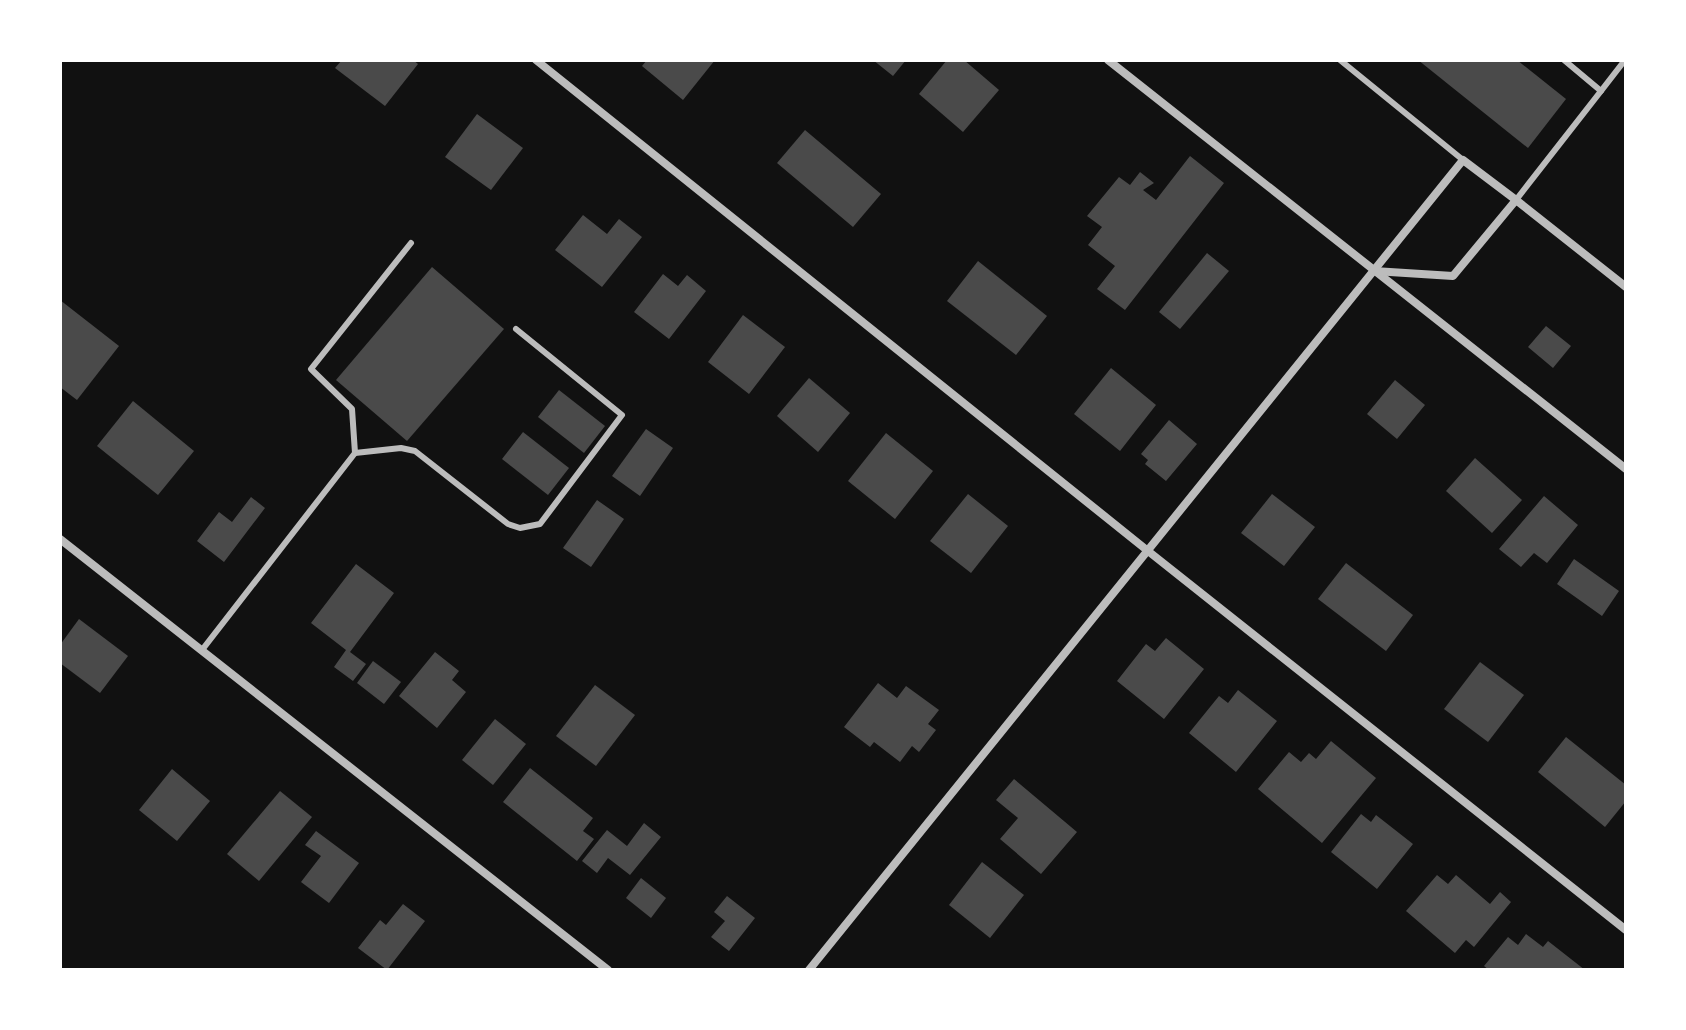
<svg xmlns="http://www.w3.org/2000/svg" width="1686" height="1030" font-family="'Work Sans',sans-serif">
<rect width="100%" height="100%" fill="#111"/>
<g fill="#4a4a4a">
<polygon points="342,60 413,60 418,64 385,106 335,68"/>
<polygon points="647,60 715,60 683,100 642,66"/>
<polygon points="873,60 906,60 893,76"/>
<polygon points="947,60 964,60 999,90 963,132 919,94"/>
<polygon points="1418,60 1517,60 1566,99 1528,148"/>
<polygon points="477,114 523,148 491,190 445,157"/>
<polygon points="805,130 881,194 853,227 777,163"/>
<polygon points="1190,156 1224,183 1125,310 1097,289 1115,266 1088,245 1102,227 1087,216 1119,177 1130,185 1140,172 1154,183 1143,190 1156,200"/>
<polygon points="583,215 607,234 619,219 642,237 602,287 555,250"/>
<polygon points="1207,253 1229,271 1180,329 1159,312"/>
<polygon points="978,261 1047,316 1016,355 947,301"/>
<polygon points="432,267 504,329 407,441 336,380"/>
<polygon points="663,274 678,286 687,275 706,291 669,339 634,312"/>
<polygon points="60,300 119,346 77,400 60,387"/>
<polygon points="743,315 785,347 749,394 708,362"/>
<polygon points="1546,326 1571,346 1553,368 1528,347"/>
<polygon points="1111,368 1156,405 1120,451 1074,414"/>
<polygon points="809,378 850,413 818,452 777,416"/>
<polygon points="1395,380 1425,405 1397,439 1367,414"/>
<polygon points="559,390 605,426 584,453 538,417"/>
<polygon points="133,401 194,451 158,495 97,446"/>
<polygon points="1169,420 1197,444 1166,481 1145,464 1148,460 1141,454"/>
<polygon points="646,429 673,448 640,496 612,476"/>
<polygon points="523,432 569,468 548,495 502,459"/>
<polygon points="886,433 933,471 895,519 848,481"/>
<polygon points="1475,458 1522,500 1492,533 1446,491"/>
<polygon points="968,494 1008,526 971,573 930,541"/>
<polygon points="1272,494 1315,527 1284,566 1241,533"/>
<polygon points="1544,496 1578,525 1547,563 1534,553 1521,567 1499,549"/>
<polygon points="251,497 265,508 224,562 197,541 219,512 232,522"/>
<polygon points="597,500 624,519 591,567 563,548"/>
<polygon points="1574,559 1619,591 1602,616 1557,584"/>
<polygon points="1346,563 1413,615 1386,651 1318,599"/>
<polygon points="356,564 394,593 350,652 366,664 353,681 334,667 346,650 311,623"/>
<polygon points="79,619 128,656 100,693 60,663 60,645"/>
<polygon points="1166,638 1204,669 1164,719 1117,681 1146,644 1155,651"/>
<polygon points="435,652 459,671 452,680 466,692 437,728 399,696"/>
<polygon points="373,661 401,682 384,704 357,683"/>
<polygon points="1480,662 1524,695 1488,742 1444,709"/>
<polygon points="878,683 897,698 906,686 939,710 928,724 936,730 919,752 912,746 900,762 874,742 870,747 844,727"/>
<polygon points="595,685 635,715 596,766 556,736"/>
<polygon points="1238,690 1277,721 1236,772 1189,733 1219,696 1228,703"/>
<polygon points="495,719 526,744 493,785 462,760"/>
<polygon points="1566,737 1626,785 1626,801 1605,827 1538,772"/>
<polygon points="1331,741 1376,778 1322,843 1258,789 1289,752 1301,762 1309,753 1316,759"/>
<polygon points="530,768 593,818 583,831 594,839 577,861 503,802"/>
<polygon points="172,769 210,801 177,841 139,810"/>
<polygon points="1014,779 1077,832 1041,874 1000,839 1018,818 996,800"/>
<polygon points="280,791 312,817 259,881 227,854"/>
<polygon points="1361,814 1371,822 1376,815 1413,844 1377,889 1331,852"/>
<polygon points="644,823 661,837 630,875 608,858 597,873 582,861 607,830 627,846"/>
<polygon points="316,831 359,863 329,903 301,882 321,856 305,845"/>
<polygon points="982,862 1024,895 990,938 949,905"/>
<polygon points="1437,875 1448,884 1456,875 1490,904 1500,892 1511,902 1474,947 1466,940 1455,953 1406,911"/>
<polygon points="641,878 666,898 651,918 626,898"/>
<polygon points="727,896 755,918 729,951 711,937 725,921 714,912"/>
<polygon points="403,904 425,921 387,970 358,948 380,920 386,925"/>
<polygon points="1526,934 1543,947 1548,941 1585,970 1489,970 1484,966 1508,937 1518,945"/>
</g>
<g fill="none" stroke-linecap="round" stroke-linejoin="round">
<g stroke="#bcbcbc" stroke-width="6">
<polyline points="1340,60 1463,160"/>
<polyline points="1601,91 1625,60"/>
<polyline points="1516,200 1601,91 1564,60"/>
<polyline points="355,453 401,448 415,451 508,524 520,528 540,524 622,415 516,329"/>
<polyline points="202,650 355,453 352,409 311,369 411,243"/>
</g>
<g stroke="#bcbcbc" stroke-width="8">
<polyline points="536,60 1148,551 1626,930"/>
<polyline points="1108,60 1626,469"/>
<polyline points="1374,271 1453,276 1516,200 1626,287"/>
<polyline points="60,539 608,970"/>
<polyline points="809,970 1463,160 1516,200"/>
</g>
</g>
<rect width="1686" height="1030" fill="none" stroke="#ffffff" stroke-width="124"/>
</svg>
